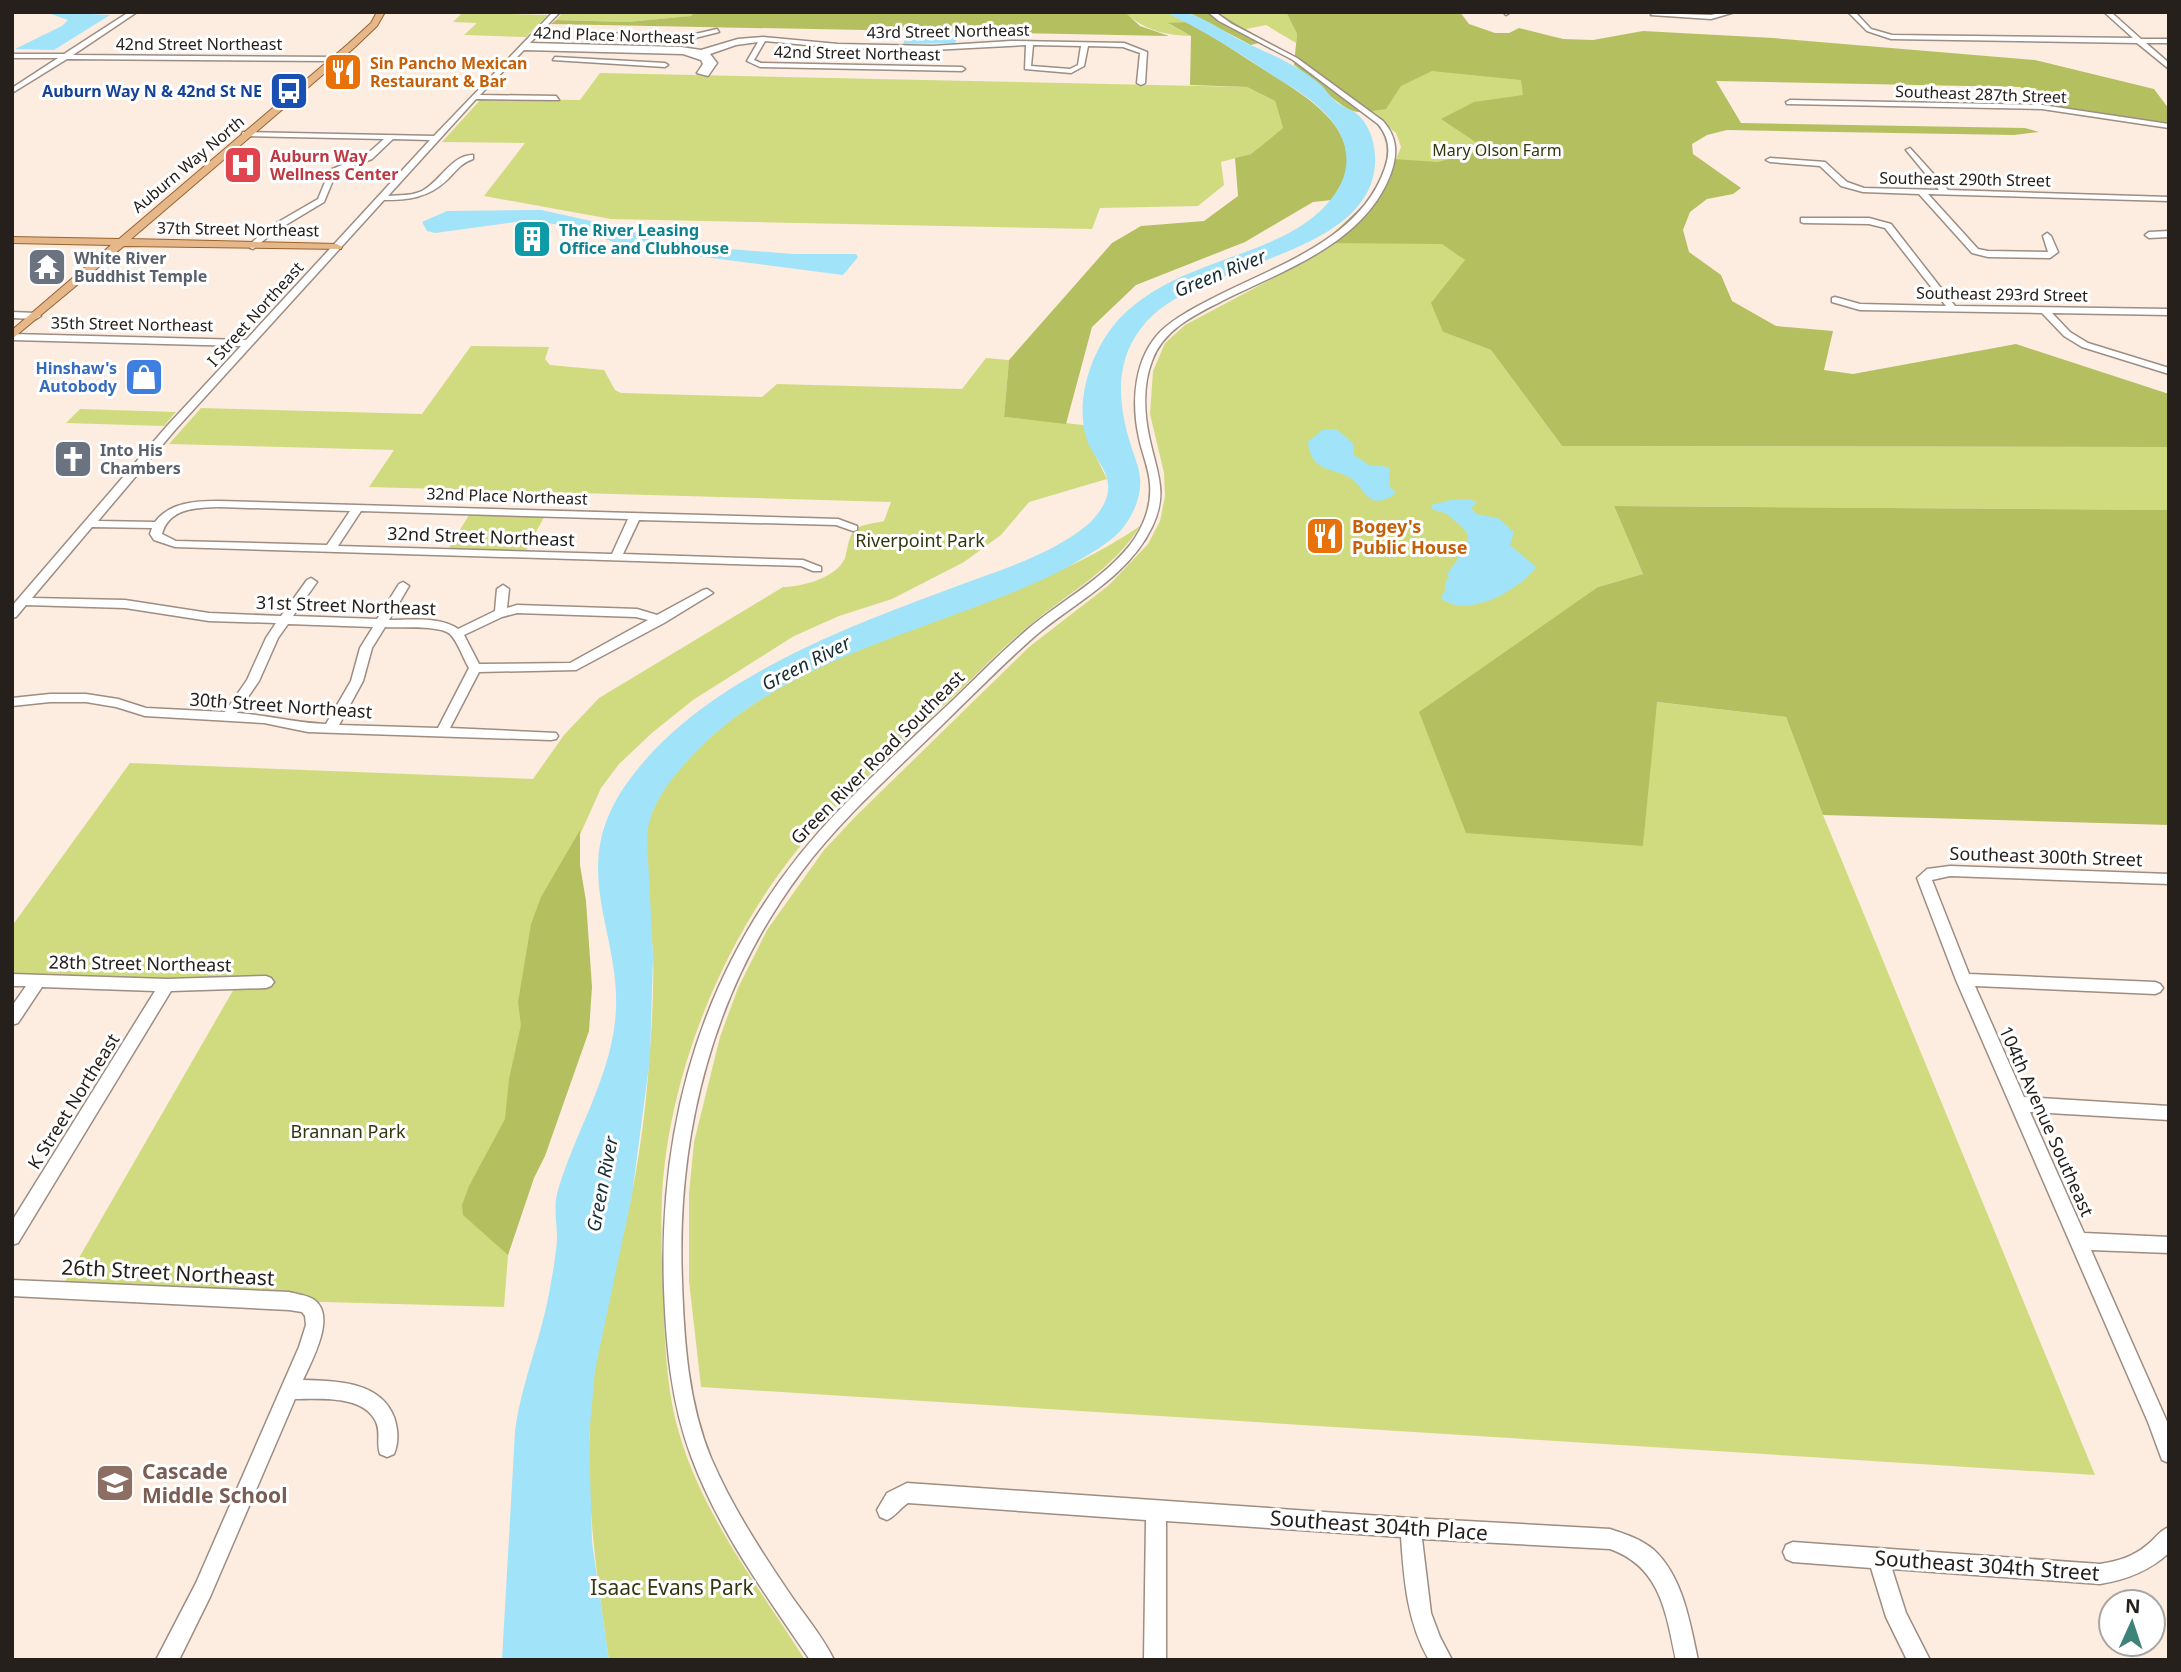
<svg xmlns="http://www.w3.org/2000/svg" width="2181" height="1672" font-family="'Noto Sans',sans-serif">
<rect width="100%" height="100%" fill="#fdece0"/>
<g fill="#d0db80">
<polygon points="563,12 695,12 692,16 627,22 556,20"/>
<path d="M1125,12H1166L1186,22L1169,24L1191,36C1165,35 1145,31 1125,12Z"/>
<polygon points="1217,12 1286,12 1297,34 1296,43 1266,25 1246,29"/>
<polygon points="462,13 548,15 526,37 464,35 477,23 453,22"/>
<polygon points="1554,56 1444,244 1465,260 1443,332 1491,350 1562,446 2169,447 2169,510 1614,506 1643,574 1598,587 1643,845 1656,702 1786,717 1823,815 2095,1475 701,1387 689,1281 689,1194 694,1142 720,1037 738,988 767,930 824,850 856,816 1029,647 1109,585 1148,544 1160,521 1165,496 1164,473 1150,414 1153,371 1165,343 1185,325 1279,275 1371,219 1401,147 1396,133 1303,60"/>
<polygon points="600,73 1247,87 1275,101 1283,128 1251,154 1221,162 1224,185 1198,206 1100,208 1092,229 611,219 484,196 525,143 442,142 481,99 580,100"/>
<path d="M471,346L549,347L545,359L550,365L604,370L615,390L621,393L762,397L777,384L962,389L986,358L1009,360L1004,417L1084,425L1088,441L1107,479L1029,502L1001,535L964,562L892,599L839,616L794,636L693,700L653,732L619,764L601,788L575,846L508,1255L504,1307L289,1301L61,1289L235,987L12,980V926L130,763L533,779L564,735L599,698L783,587C801,587 837,578 845,558C848,548 848,534 857,528C864,524 876,523 884,521L891,502L369,487L394,450L169,444L201,408L422,414Z"/>
<polygon points="80,409 176,412 164,426 66,423"/>
<polygon points="469,515 544,517 526,551 449,548"/>
<path d="M1140,526C1113,570 1069,592 1030,625C1004,646 980,671 956,694C916,731 876,768 837,806C741,900 675,1046 663,1180C660,1218 662,1256 663,1295C665,1342 666,1390 680,1436C704,1517 760,1589 805,1660H609C596,1571 583,1485 592,1395C598,1328 618,1263 631,1198C640,1153 646,1107 649,1062C652,1027 654,989 653,954C651,916 640,861 648,825C657,789 688,756 715,733C834,631 1009,615 1140,526Z"/>
</g>
<g fill="#b4bf60">
<polygon points="695,12 1125,12 1140,26 1169,36 551,24 556,20 627,22 691,16"/>
<polygon points="1188,12 1217,12 1266,41 1251,45"/>
<path d="M1286,12H1460L1469,24L1495,33H1509L1519,28L1563,39L1593,40L1643,31L1773,38L2035,60L2154,89L2169,109V125L2052,108L2020,87L1716,81L1741,123L2025,128L2039,132L2014,135L1727,130L1707,135L1692,144L1693,154L1741,188L1733,194L1707,199L1690,212L1683,230L1689,252L1721,275L1732,301L1776,326L1833,331L1824,370L1853,374L2016,344L2169,394V447L1562,446L1491,350L1443,332L1431,303L1465,260L1442,244L1323,243L1377,192L1393,159L1438,162L1486,149L1441,119L1474,102L1523,95L1521,80L1432,71L1401,86L1386,109C1377,110 1367,112 1358,112C1341,111 1310,76 1294,65L1297,34Z"/>
<path d="M1186,22C1214,36 1237,53 1263,69C1298,92 1360,124 1345,176C1342,184 1336,192 1332,200L1313,202L1245,242L1136,285L1092,327L1066,424L1004,417L1009,360L1112,243L1141,226L1204,221L1238,196L1235,158L1251,154L1283,128L1275,101L1247,87L1190,85L1191,36L1168,23Z"/>
<polygon points="1614,506 2169,510 2169,825 1823,815 1786,717 1657,702 1643,846 1466,833 1419,712 1598,587 1643,574"/>
<polygon points="580,830 580,865 586,901 592,987 589,1031 545,1156 534,1178 508,1255 463,1215 462,1205 469,1186 505,1119 509,1079 521,1025 518,1002 531,924 541,897"/>
</g>
<g fill="#a1e3f8">
<path d="M1166,12C1173,12 1181,11 1187,13C1206,18 1224,32 1242,41C1270,54 1296,64 1320,84C1327,90 1331,99 1339,104C1347,109 1356,111 1362,119C1372,131 1376,149 1375,164C1369,256 1207,261 1151,317C1116,352 1116,394 1129,439C1132,451 1139,465 1140,478C1142,495 1133,516 1122,529C1112,541 1096,550 1083,558C1048,580 1009,594 970,609C869,647 756,680 683,766C665,786 648,811 647,838L653,957L650,1058L632,1195L595,1370L589,1437L592,1542L609,1660H502L515,1432C521,1383 542,1337 550,1288C553,1272 556,1255 557,1239C557,1222 553,1207 558,1190C575,1133 608,1082 615,1022C625,937 568,876 621,792C690,685 839,630 952,588C997,571 1049,556 1086,526C1098,516 1110,500 1108,484C1107,468 1092,455 1087,440C1073,398 1094,342 1125,313C1170,271 1230,262 1283,236C1334,211 1373,162 1324,112C1306,93 1281,82 1260,67C1229,46 1199,29 1166,12Z"/>
<polygon points="71,13 110,15 54,50 15,49 62,26 68,20 51,14"/>
<polygon points="908,34 958,35 955,43 903,44"/>
<polygon points="541,210 655,235 658,238 630,245 620,244 565,226 531,220 435,233 427,231 422,222 447,211"/>
<polygon points="678,241 704,242 717,248 793,254 856,254 858,257 843,275 650,250"/>
<path d="M1336,429L1353,443L1354,455L1369,465L1389,467L1390,487L1396,492L1392,496C1367,511 1364,487 1352,479C1335,467 1311,474 1308,442L1322,430Z"/>
<path d="M1468,499L1477,502L1471,508L1476,514L1498,518L1514,532L1510,545L1536,567C1520,590 1466,620 1441,598L1445,590V581L1449,579L1447,574L1458,559L1456,552L1466,545L1468,535L1464,529L1447,514L1432,509L1431,505L1451,500Z"/>
</g>
<g fill="none" stroke-linecap="round" stroke-linejoin="round">
<g stroke="#9d8d82" stroke-width="3">
<g id="minor">
<polygon points="129,12 137,12 73,55 335,57 338,59 335,61 67,59 12,93 12,88 58,58 12,58 12,54 64,54"/>
<path d="M553,12H560L530,43L681,47L701,50L738,39L763,37L838,44L932,46L1011,41L1124,43L1147,52L1145,83L1141,85L1137,83L1140,53L1123,47L1088,46L1084,66L1071,73L1025,69L1026,45L932,50L838,48L765,41L754,60L761,63L962,67L965,69L962,71L760,67L747,61L758,42L736,45L710,54L717,63L708,76L697,73L703,64L701,60L683,54L524,50L480,95L556,96L559,100L476,99L388,196C399,195 412,196 422,191C440,182 451,155 473,155V159C461,163 455,172 447,180C428,198 408,200 384,200L175,430L98,521L155,522C170,502 196,501 219,501L838,519L857,526V530L853,531L836,525L639,520L623,554L803,560L821,567V571H813L801,566L175,547L154,540L150,534L152,528L92,527L32,598L125,600L209,613L281,616L307,580L311,578L317,582L293,616L377,619L399,584L403,582L409,586L389,620C409,620 441,616 458,629L495,611L497,589L503,585L509,589L507,608L517,605L637,609L657,615L703,590L707,589L713,593L664,623L576,670L479,672L450,728L556,733L558,736L556,739L551,740L308,732L264,723L145,716L116,707L86,702H50L12,706V698L50,694H86L118,699L146,708L225,712L247,680L266,638L276,623L209,621L125,608L26,605L16,617L12,618V606L167,426L241,346L12,340V334L246,340L430,140L393,139L372,159L336,173L324,202L274,232L253,249L250,248V244L268,228L318,199L330,170L366,155L384,139L246,136L242,134L243,132L434,136ZM1033,45L1081,46L1078,65L1070,69L1031,66ZM219,507L350,511L327,545L176,541L162,534C169,508 195,508 219,507ZM361,511L628,519L612,554L338,546ZM517,613L636,617L648,620L570,663L479,664L464,635L502,617ZM288,624L373,627L360,648L351,681L326,724C296,723 267,715 237,713L259,681L278,638ZM385,627C400,628 439,625 450,634C458,642 463,658 469,668L438,728L339,725L363,681L372,648Z"/>
<path d="M1208,12H1215L1232,24L1297,58L1383,121C1397,137 1398,153 1391,173C1365,244 1283,270 1222,301C1194,315 1163,330 1152,361C1143,384 1144,412 1149,436C1156,471 1169,492 1152,527C1128,577 1075,602 1035,636C1002,665 971,697 939,728C892,774 842,818 802,871C713,989 676,1135 682,1281C684,1341 688,1402 711,1458C732,1507 762,1553 792,1597C806,1617 823,1637 834,1660H810C766,1595 718,1530 691,1456C671,1402 666,1345 664,1288C658,1104 712,940 843,806C878,770 915,736 952,701C977,677 1001,652 1028,629C1061,601 1102,580 1130,545C1143,528 1152,506 1150,484C1149,468 1142,453 1139,438C1131,402 1134,358 1161,331C1177,316 1198,306 1217,296C1278,265 1361,239 1385,168C1391,151 1389,137 1378,124L1293,60L1219,21Z"/>
<polygon points="1503,12 1509,12 1509,13 1506,15"/>
<polygon points="1723,12 1735,12 1711,19 1651,15 1654,13 1711,15"/>
<polygon points="1848,12 1855,12 1871,29 1892,35 2133,38 2104,12 2111,12 2141,39 2169,39 2169,43 2146,43 2169,63 2169,69 2137,43 1891,39 1867,31"/>
<polygon points="717,29 719,32 691,39 587,37 584,35 587,33 691,35"/>
<polygon points="555,57 665,63 668,65 665,67 553,60"/>
<polygon points="1790,100 2042,105 2169,124 2169,128 2042,109 1787,104 1786,102"/>
<polygon points="1910,148 1948,190 2169,197 2169,201 1928,194 1978,249 1988,251 2048,252 2043,236 2047,233 2051,236 2058,252 2050,258 1988,257 1972,253 1919,194 1863,192 1841,186 1820,166 1770,162 1766,160 1770,158 1825,162 1847,182 1864,188 1939,190 1906,150"/>
<polygon points="1801,218 1869,218 1891,224 1955,306 2169,309 2169,315 2052,313 2070,332 2088,343 2169,368 2169,374 2082,347 2064,336 2042,313 1860,310 1832,302 1832,298 1835,297 1860,304 1946,306 1885,228 1869,224 1804,223 1801,222"/>
<polygon points="2169,231 2169,237 2149,238 2145,235 2149,232"/>
<polygon points="12,312 36,313 41,316 36,319 12,318"/>
<polygon points="1950,866 2169,874 2169,884 1950,876 1932,880 1969,974 2155,982 2160,984 2163,988 2160,992 2155,994 1975,986 2024,1097 2169,1106 2169,1120 2030,1112 2084,1233 2169,1237 2169,1253 2091,1250 2169,1426 2169,1463 2162,1460 2148,1422 1956,980 1917,878 1927,869"/>
<polygon points="12,974 167,979 266,976 271,978 274,982 271,986 266,988 171,991 18,1243 12,1245 12,1221 155,991 42,987 18,1023 12,1025 12,1006 26,986 12,986"/>
<path d="M12,1280L289,1292C296,1294 305,1295 311,1298C339,1312 312,1360 303,1380C336,1381 380,1381 394,1417C398,1429 399,1442 394,1454L387,1457L380,1454C376,1443 381,1432 376,1422C364,1395 320,1399 295,1399L210,1597L179,1660H156L196,1583L299,1347L306,1325L305,1316L302,1312L289,1310L12,1296Z"/>
<path d="M907,1483L1411,1518L1610,1529C1625,1534 1641,1539 1654,1550C1683,1577 1690,1623 1698,1660H1676C1666,1613 1661,1567 1610,1549L1422,1539L1431,1613L1440,1637L1452,1660H1429C1407,1622 1404,1580 1401,1537L1166,1521V1660H1144L1146,1520L908,1503C900,1508 896,1516 887,1520L880,1517L877,1510L887,1493Z"/>
<path d="M2169,1527V1553C2149,1571 2126,1580 2100,1584L1892,1569L1906,1613L1930,1660H1907L1886,1617L1871,1568L1793,1562L1786,1559L1783,1552L1786,1545L1793,1542L2100,1564C2118,1561 2133,1557 2147,1545C2155,1539 2159,1531 2169,1527Z"/>
</g>
</g>
<g stroke="#986330" stroke-width="2">
<polygon id="major" points="377,12 385,12 377,26 354,48 131,239 337,244 342,247 341,249 124,246 12,339 12,330 111,245 12,243 12,237 119,239 348,44 371,23"/>
</g>
<use href="#minor" fill="#fff" fill-rule="evenodd"/>
<use href="#major" fill="#e6b789" fill-rule="evenodd"/>
</g>
<defs>
<g id="restaurant-square" transform="scale(2.0125)"><rect x="-9" y="-9" width="18" height="18" rx="4" fill="#e8710a" stroke="#fff"/><path d="M-5-6h1v4h1v-4h1v4h1v-4h1v5L-1.5 .5V6h-2V.5L-5-1ZM5-6V6H3V1.5H1.5Q1.5-4 5-6Z" fill="#fff"/></g>
<g id="bus-square" transform="scale(2.0125)"><rect x="-9" y="-9" width="18" height="18" rx="4" fill="#1a4fb4" stroke="#fff"/><path d="M-5-6H5V4H4V6H2V4H-2V6H-4V4H-5ZM-3.5-4V0h7V-4ZM-3.5 1.2v1.5H-2V1.2ZM2 1.2v1.5H3.5V1.2Z" fill="#fff"/></g>
<g id="hospital-square" transform="scale(2.0125)"><rect x="-9" y="-9" width="18" height="18" rx="4" fill="#e0444e" stroke="#fff"/><path d="M-5-5h3v3.5h4V-5h3V5h-3V1.5h-4V5h-3Z" fill="#fff"/></g>
<g id="building-square" transform="scale(2.0125)"><rect x="-9" y="-9" width="18" height="18" rx="4" fill="#0f9aa8" stroke="#fff"/><path d="M-4-6H4V6H1V3H-1V6H-4ZM-2.5-4.3h1.7v1.8h-1.7ZM.8-4.3h1.7v1.8H.8ZM-2.5-1h1.7V.8h-1.7ZM.8-1h1.7V.8H.8Z" fill="#fff"/></g>
<g id="temple-square" transform="scale(2.0125)"><rect x="-9" y="-9" width="18" height="18" rx="4" fill="#6b7280" stroke="#fff"/><path d="M0-6L5-2H3V0L6.5 2.5H4V6H1.5V3h-3V6H-4V2.5H-6.5L-3 0V-2H-5Z" fill="#fff"/></g>
<g id="shop-square" transform="scale(2.0125)"><rect x="-9" y="-9" width="18" height="18" rx="4" fill="#3f7fe0" stroke="#fff"/><path d="M-5-2.5h2.3a2.7 3.5 0 0 1 5.4 0H5L5.5 6h-11ZM-1.5-2.5h3a1.5 2.3 0 0 0-3 0Z" fill="#fff"/></g>
<g id="church-square" transform="scale(2.0125)"><rect x="-9" y="-9" width="18" height="18" rx="4" fill="#6b7280" stroke="#fff"/><path d="M-1.2-6h2.4v3.5h3.3v2.4h-3.3V6h-2.4V-.1h-3.3v-2.4h3.3Z" fill="#fff"/></g>
<g id="school-square" transform="scale(2.0125)"><rect x="-9" y="-9" width="18" height="18" rx="4" fill="#8d6e63" stroke="#fff"/><path d="M0-5L7-2L0 1L-7-2ZM-4 1L0 2.5L4 1V4Q0 6-4 4Z" fill="#fff"/></g>
</defs>
<g fill-rule="evenodd">
<use href="#restaurant-square" x="343" y="72"/>
<use href="#bus-square" x="289" y="91"/>
<use href="#hospital-square" x="243" y="165"/>
<use href="#building-square" x="532" y="239"/>
<use href="#temple-square" x="47" y="267"/>
<use href="#shop-square" x="144" y="377"/>
<use href="#church-square" x="73" y="459"/>
<use href="#restaurant-square" x="1325" y="536"/>
<use href="#school-square" x="115" y="1483"/>
</g>
<g text-anchor="middle" dominant-baseline="central" stroke-width="6" stroke-linejoin="round" paint-order="stroke">
<g font-size="16" fill="#26201c" stroke="#fff">
<text transform="translate(948 31) rotate(-1)">43rd Street Northeast</text>
<text transform="translate(614 35) rotate(2)">42nd Place Northeast</text>
<text x="199" y="44">42nd Street Northeast</text>
<text transform="translate(857 53) rotate(1)">42nd Street Northeast</text>
<text transform="translate(1981 94) rotate(2)">Southeast 287th Street</text>
<text transform="translate(188 164) rotate(-40)">Auburn Way North</text>
<text transform="translate(1965 179) rotate(1)">Southeast 290th Street</text>
<text transform="translate(238 229) rotate(1)">37th Street Northeast</text>
<text transform="translate(2002 294) rotate(1)">Southeast 293rd Street</text>
<text transform="translate(255 314) rotate(-48)">I Street Northeast</text>
<text transform="translate(132 324) rotate(1)">35th Street Northeast</text>
<text transform="translate(507 496) rotate(2)">32nd Place Northeast</text>
</g>
<g font-size="16" font-weight="bold" fill="#c56008" stroke="#fff" text-anchor="start">
<text x="370" y="63">Sin Pancho Mexican<tspan x="370" dy="18">Restaurant &amp; Bar</tspan></text>
</g>
<g font-size="16" font-weight="bold" fill="#164399" stroke="#fff" text-anchor="end">
<text x="262" y="91">Auburn Way N &amp; 42nd St NE</text>
</g>
<g font-size="16" fill="#33370e" stroke="#fff">
<text x="1497" y="150">Mary Olson Farm</text>
</g>
<g font-size="16" font-weight="bold" fill="#be3a42" stroke="#fff" text-anchor="start">
<text x="270" y="156">Auburn Way<tspan x="270" dy="18">Wellness Center</tspan></text>
</g>
<g font-size="16" font-weight="bold" fill="#0d838f" stroke="#fff" text-anchor="start">
<text x="559" y="230">The River Leasing<tspan x="559" dy="18">Office and Clubhouse</tspan></text>
</g>
<g font-size="16" font-weight="bold" fill="#5b616d" stroke="#fff" text-anchor="start">
<text x="74" y="258">White River<tspan x="74" dy="18">Buddhist Temple</tspan></text>
<text x="100" y="450">Into His<tspan x="100" dy="18">Chambers</tspan></text>
</g>
<g font-size="16" font-weight="bold" fill="#366cbe" stroke="#fff" text-anchor="end">
<text x="117" y="368">Hinshaw's<tspan x="117" dy="18">Autobody</tspan></text>
</g>
<g font-size="18" font-weight="bold" fill="#c56008" stroke="#fff" text-anchor="start">
<text x="1352" y="526">Bogey's<tspan x="1352" dy="21">Public House</tspan></text>
</g>
<g font-size="18" fill="#26201c" stroke="#fff">
<text transform="translate(481 536) rotate(2)">32nd Street Northeast</text>
<text transform="translate(346 605) rotate(2)">31st Street Northeast</text>
<text transform="translate(281 705) rotate(4)">30th Street Northeast</text>
<text transform="translate(877 757) rotate(-45)">Green River Road Southeast</text>
<text transform="translate(2046 856) rotate(2)">Southeast 300th Street</text>
<text transform="translate(140 963) rotate(1)">28th Street Northeast</text>
<text transform="translate(73 1101) rotate(-58)">K Street Northeast</text>
<text transform="translate(2047 1121) rotate(66)">104th Avenue Southeast</text>
</g>
<g font-size="18" fill="#33370e" stroke="#fff">
<text x="920" y="540">Riverpoint Park</text>
<text x="348" y="1131">Brannan Park</text>
</g>
<g font-size="19" font-style="italic" fill="#182e35" stroke="#fff">
<text transform="translate(1220 273) rotate(-22)">Green River</text>
<text transform="translate(806 663) rotate(-27)">Green River</text>
<text transform="translate(602 1184) rotate(-79)">Green River</text>
</g>
<g font-size="21" fill="#26201c" stroke="#fff">
<text transform="translate(168 1272) rotate(3)">26th Street Northeast</text>
<text transform="translate(1379 1525) rotate(4)">Southeast 304th Place</text>
<text transform="translate(1987 1565) rotate(4)">Southeast 304th Street</text>
</g>
<g font-size="21" font-weight="bold" fill="#785e54" stroke="#fff" text-anchor="start">
<text x="142" y="1471">Cascade<tspan x="142" dy="24">Middle School</tspan></text>
</g>
<g font-size="21" fill="#33370e" stroke="#fff">
<text x="672" y="1587">Isaac Evans Park</text>
</g>
</g>
<rect width="2181" height="1672" fill="none" stroke="#26201c" stroke-width="28"/>
<g transform="translate(2132 1623) rotate(3)"><circle r="33" fill="#ffffff" stroke="#a8a6a4" stroke-width="2"/>
<path d="M0-5L12 26L0 18L-12 26Z" fill="#3e8379"/>
<text y="-10" font-size="19" font-weight="bold" text-anchor="middle" fill="#26201c">N</text>
</g>
</svg>
